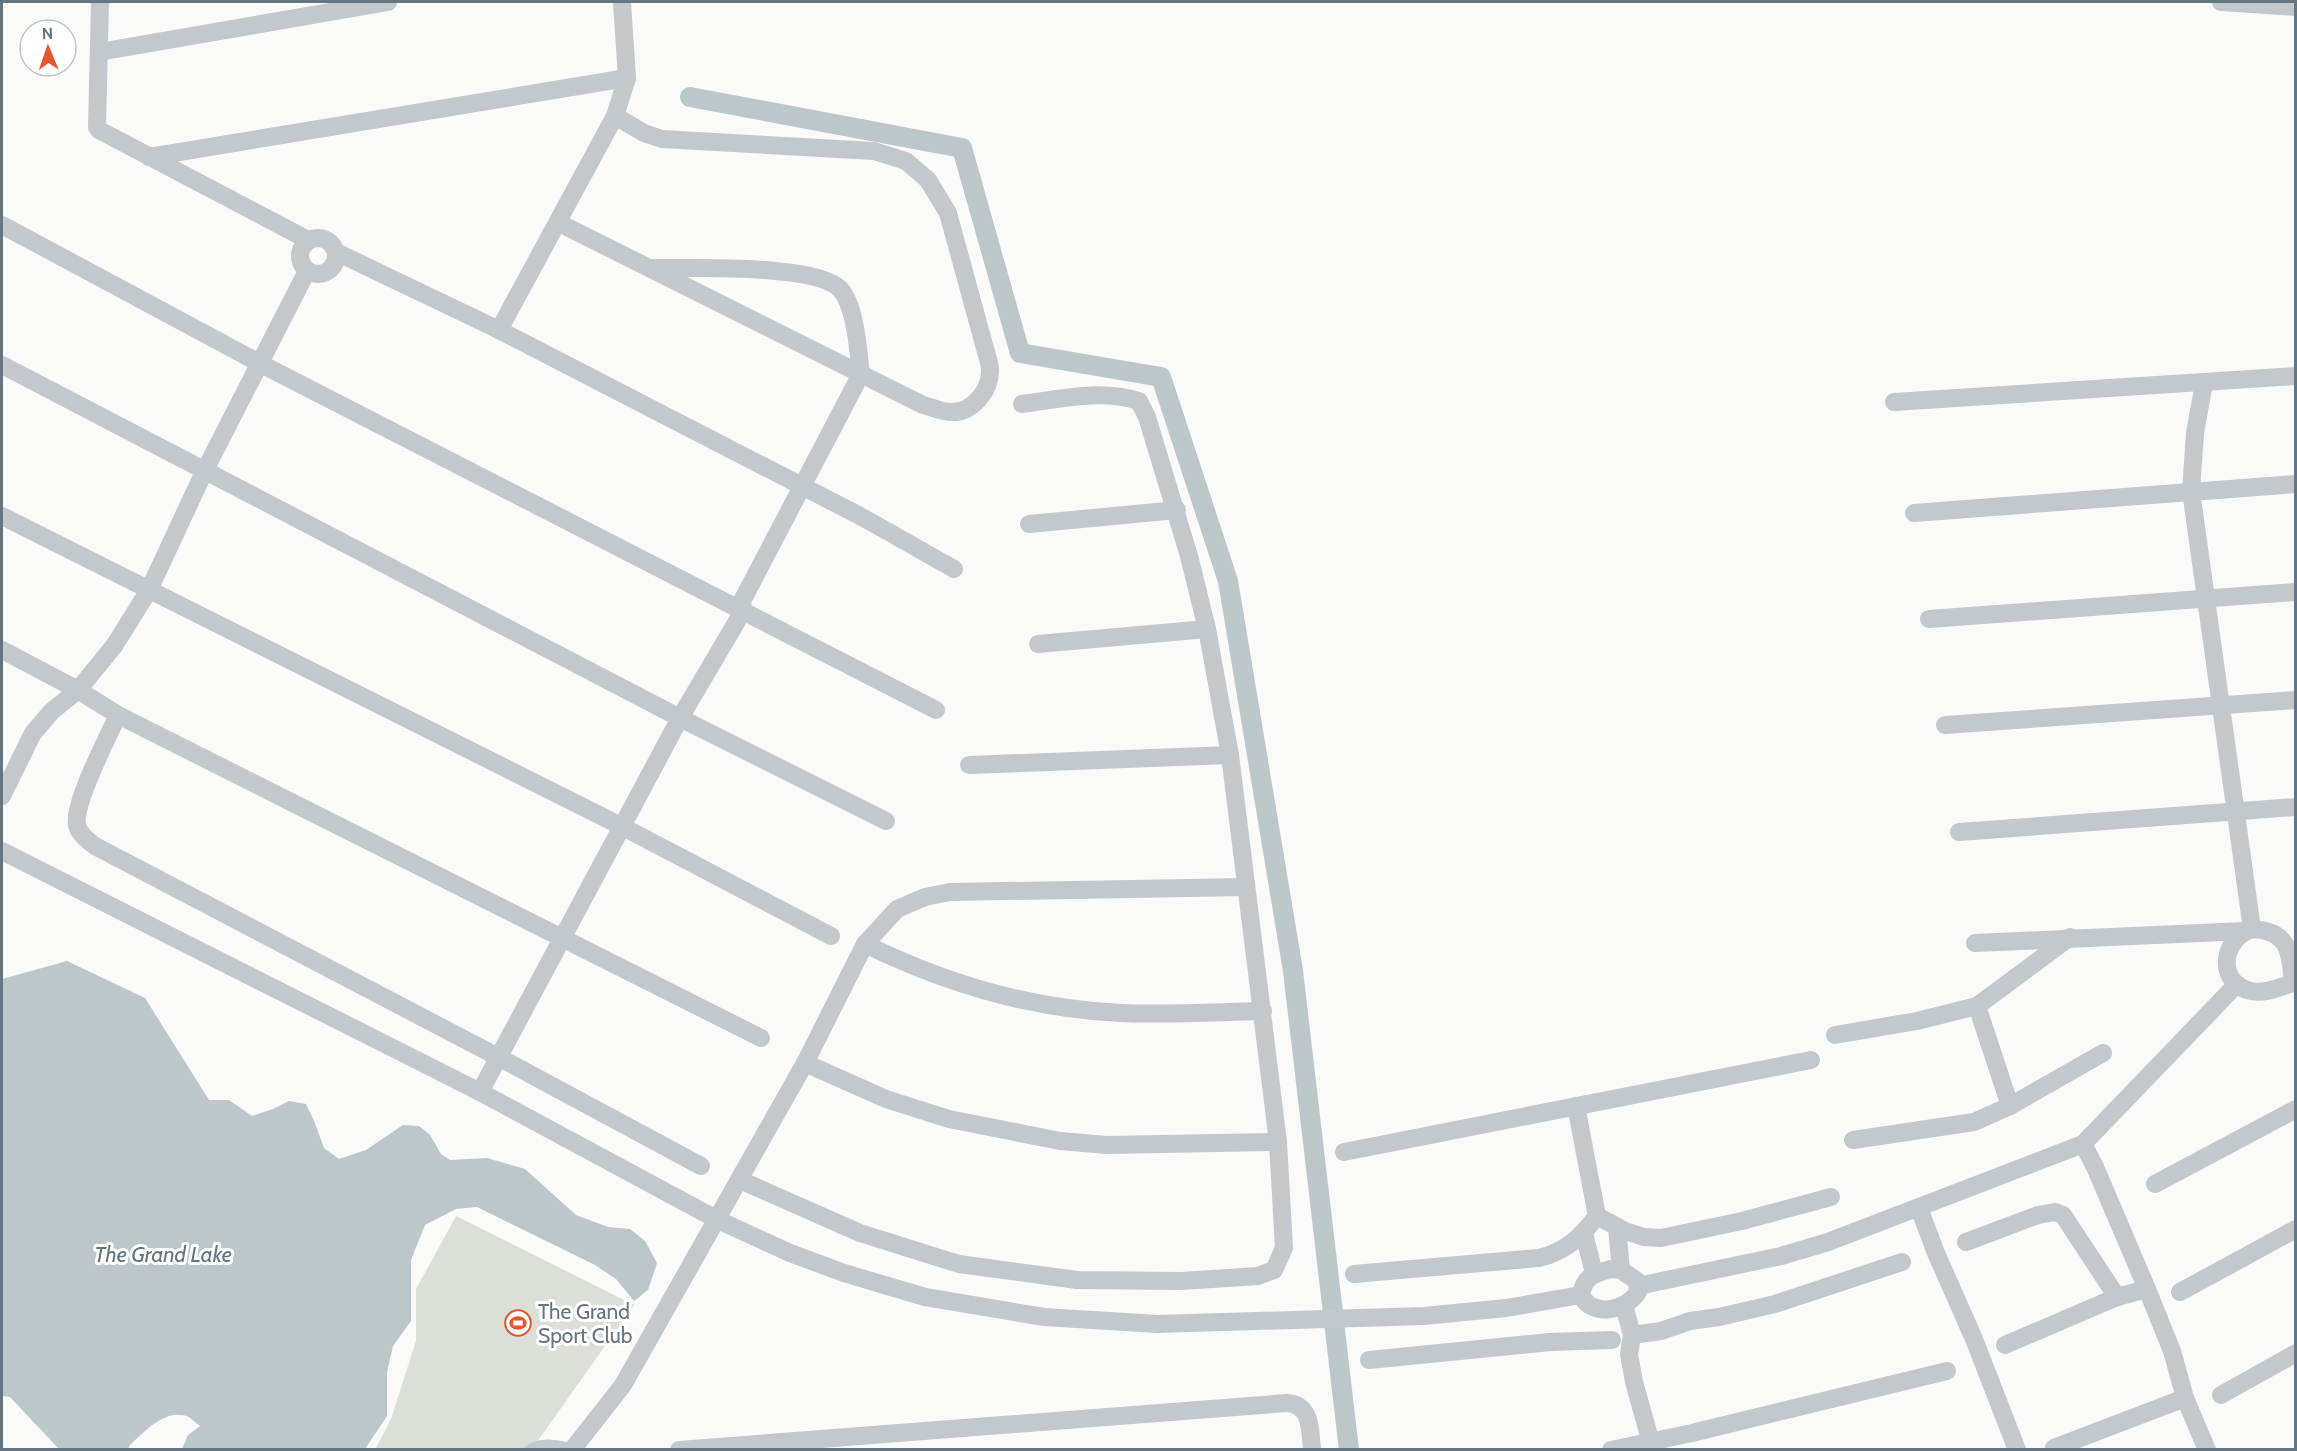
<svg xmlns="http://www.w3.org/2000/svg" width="2297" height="1451" font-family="Cabin,sans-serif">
<rect width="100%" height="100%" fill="#fafaf8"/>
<polygon fill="#dadfd7" points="456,1216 634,1305 532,1449 375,1450 391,1419 416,1341 416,1289"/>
<path fill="#bbc7cb" d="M67,961L145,998L209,1100H229L252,1116L273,1109L289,1101L306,1104L315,1123L324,1148L339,1159L366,1150L403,1125L419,1126L430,1135L441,1154L450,1160L487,1158L525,1169L576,1215L608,1227L630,1229L645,1241L657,1263L648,1290L634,1301L616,1279L595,1265L477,1207L456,1209L425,1225L411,1260V1321L393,1346L387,1372V1416L365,1449H182L188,1435L200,1426C197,1424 192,1419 189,1417C166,1407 144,1432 130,1445L128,1449H59L10,1397L2,1396V979Z"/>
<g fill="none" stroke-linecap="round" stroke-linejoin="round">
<polyline stroke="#bbc7cb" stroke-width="20" points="690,97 962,148 1020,353 1161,377 1228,581 1293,971 1349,1450"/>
<path stroke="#c3c8cc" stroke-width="9" d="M528,1450C541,1440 558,1445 573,1448"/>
<g stroke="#c3c8cc" stroke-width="18">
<polyline points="100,2 97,127 99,130 308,240"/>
<polyline points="2221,2 2296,7"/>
<polyline points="99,52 388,2"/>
<polyline points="149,157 627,78"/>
<path d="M559,223L923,405C932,407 942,412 951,412C972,413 990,391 990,371C990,365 988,358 986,352L948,213L928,180L906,161L874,151L662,139L644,133L615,116"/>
<polyline points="2,225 261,364 936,710"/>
<circle cx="318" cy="256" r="18"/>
<polyline points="336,252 499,330 862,517 954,569"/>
<polyline points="499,330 615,116 627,78 622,2"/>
<polyline points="2,365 680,718 886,821"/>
<polyline points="2204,383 2195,433 2191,491 2252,929"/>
<polyline points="1894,402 2296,376"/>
<polyline points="1914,513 2296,484"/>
<polyline points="2,516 623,827 831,936"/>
<polyline points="1029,524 1177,510"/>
<polyline points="1929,619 2296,592"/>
<polyline points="1038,644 1207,629"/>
<polyline points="2,650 78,690 118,715 761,1038"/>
<path d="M118,715C108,737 73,803 77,825C79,834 88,841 95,846L500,1058L701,1166"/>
<polyline points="1945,725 2296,700"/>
<polyline points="969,765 1230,755"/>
<polyline points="2,796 33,733 52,711 78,690 114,646 149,590 204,472 307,271"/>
<polyline points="1959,832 2296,807"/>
<polyline points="2,851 480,1092 716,1219 790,1253 844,1273 925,1297 1044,1317 1158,1324 1424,1316 1506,1308 1581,1295"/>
<path d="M2252,929C2289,931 2290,951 2293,983C2280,987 2265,994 2251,991C2217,984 2220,940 2252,929Z"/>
<polyline points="1975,943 2245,931"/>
<path d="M865,944C944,983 1032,1009 1121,1013C1168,1015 1216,1012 1263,1011"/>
<polyline points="1977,1006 2010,1106"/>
<polyline points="1835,1035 1917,1021 1977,1006 2070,937"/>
<polyline points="805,1063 886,1099 949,1119 1060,1141 1107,1145 1278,1142"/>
<path d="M480,1092L680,718L743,611L742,601L861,374C858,351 856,306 840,289C816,263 688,269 650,268"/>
<polyline points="1853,1140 1974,1122 2010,1106 2103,1053"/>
<polyline points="2083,1144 2095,1167 2147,1289 2172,1351 2185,1398 2207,1450"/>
<polyline points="1344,1152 1811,1060"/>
<path d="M740,1180L860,1233L959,1264L1077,1280L1181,1281L1258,1276L1274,1270L1284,1248L1278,1142L1230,755L1207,629L1189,556L1147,417L1139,401C1100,389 1061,399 1022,404"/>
<polyline points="2155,1184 2296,1109"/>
<polyline points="1919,1208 1936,1253 1974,1339 2017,1450"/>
<polyline points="1597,1216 1625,1231 1644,1237 1661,1238 1742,1221 1831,1197"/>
<polyline points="1617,1227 1621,1270"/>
<polyline points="1584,1234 1594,1273"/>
<polyline points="1966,1242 2038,1215 2055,1212 2063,1215 2117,1297"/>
<path d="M1611,1269L1621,1270L1637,1281L1638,1292C1626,1311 1592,1318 1581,1295C1584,1276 1594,1274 1611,1269Z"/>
<path d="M1354,1274L1539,1258C1565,1252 1581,1237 1597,1216L1576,1106"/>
<polyline points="1638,1286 1781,1256 1828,1242 2083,1144 2237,984"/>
<polyline points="2180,1292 2296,1229"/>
<polyline points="1624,1305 1632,1335 1629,1354 1634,1382 1653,1450"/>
<polyline points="1632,1335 1661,1331 1690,1321 1719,1317 1775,1304 1902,1262"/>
<polyline points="2005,1345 2117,1297 2147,1289"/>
<polyline points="1369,1360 1550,1342 1612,1340"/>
<polyline points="2221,1395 2296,1353"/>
<polyline points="2054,1448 2185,1398"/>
<polyline points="572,1450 623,1385 805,1063 865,944 897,909 925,897 950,892 1246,887"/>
<path d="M679,1450L1287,1403C1312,1405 1310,1430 1312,1450"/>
<polyline points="1611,1450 1692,1433 1947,1371"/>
</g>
</g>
<defs>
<g id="stadium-ring" transform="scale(1.35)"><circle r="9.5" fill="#fff" stroke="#e4572e" stroke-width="1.5"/><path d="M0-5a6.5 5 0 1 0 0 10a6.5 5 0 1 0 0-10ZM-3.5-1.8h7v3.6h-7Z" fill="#e4572e"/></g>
</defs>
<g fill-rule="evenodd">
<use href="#stadium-ring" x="518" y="1323"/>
</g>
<g text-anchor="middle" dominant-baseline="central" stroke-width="6" stroke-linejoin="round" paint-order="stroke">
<g font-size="21" fill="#657683" stroke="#fff" text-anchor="start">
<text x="538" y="1311">The Grand<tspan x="538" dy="24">Sport Club</tspan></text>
</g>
<g font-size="22" font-style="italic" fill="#60757c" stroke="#fff">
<text x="163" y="1254">The Grand Lake</text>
</g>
</g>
<rect width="2297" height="1451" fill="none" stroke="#657683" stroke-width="6"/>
<g transform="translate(48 48) rotate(358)"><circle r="28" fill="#ffffff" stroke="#c1c8cd" stroke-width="1.5"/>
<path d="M0-4.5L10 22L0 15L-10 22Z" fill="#e4572e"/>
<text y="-9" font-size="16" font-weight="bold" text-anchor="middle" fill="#657683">N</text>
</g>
</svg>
